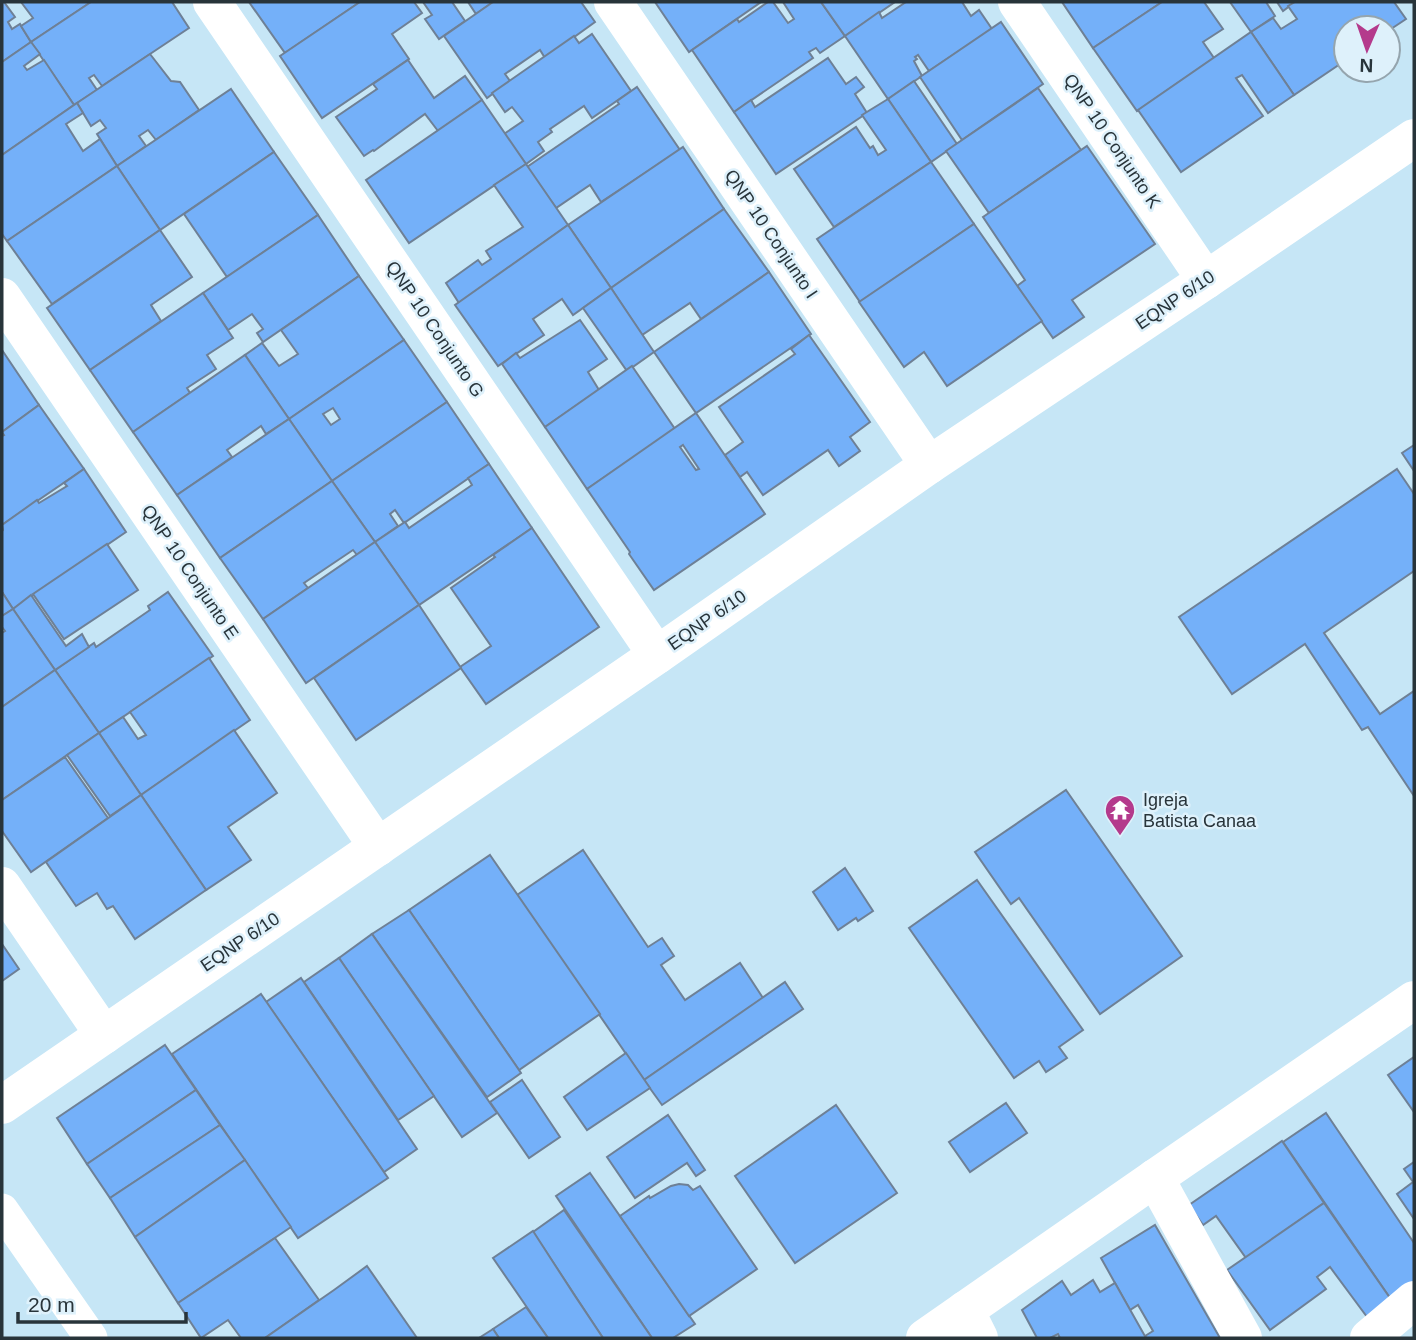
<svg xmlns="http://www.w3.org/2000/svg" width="1416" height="1340" font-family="Helvetica,sans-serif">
<rect width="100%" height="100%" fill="#c6e6f6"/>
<g fill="#74b0f9" stroke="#6e8096" stroke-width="2" fill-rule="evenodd">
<polygon points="2,2 4,2 15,17 8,22 12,29 20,24 31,42 2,62"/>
<polygon points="21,2 91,2 31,42 21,26 33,18"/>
<polygon points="91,2 172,2 189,28 102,86 94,75 89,78 97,90 74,105 31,42"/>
<polygon points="249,2 360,2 285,53"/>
<polygon points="360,2 414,2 422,13 392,34 409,59 322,118 280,56"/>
<polygon points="423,2 452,2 465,21 439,39 425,19 432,15"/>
<polygon points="468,2 493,2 476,14"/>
<polygon points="493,2 581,2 595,22 545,58 540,50 505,74 510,81 487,98 444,36"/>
<polygon points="655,2 761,2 689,52"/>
<polygon points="768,2 773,2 788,23 794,19 783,2 821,2 845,36 820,53 816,48 809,52 813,58 734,112 692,50 737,19 739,22"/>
<polygon points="821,2 895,2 845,36"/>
<polygon points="906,2 962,2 971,16 979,10 992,29 929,71 918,55 915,57 917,59 914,61 922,76 888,99 845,36 879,12 882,18"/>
<polygon points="1062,2 1162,2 1093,48"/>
<polygon points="1162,2 1204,2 1223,29 1203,42 1214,58 1137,111 1093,48"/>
<polygon points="1230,2 1266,2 1275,16 1251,32"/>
<polygon points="1277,2 1295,2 1283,11"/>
<polygon points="1295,2 1394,2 1406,19 1388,31 1388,28 1346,28 1346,60 1294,95 1251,32 1273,18 1281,29 1297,19 1288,6"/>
<polygon points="1001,22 1043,84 962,140 920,77"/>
<polygon points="1251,32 1294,95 1268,113 1242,75 1236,78 1263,116 1181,172 1138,110"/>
<polygon points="592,34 631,91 592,118 584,106 550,129 552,132 538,142 544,151 526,164 504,134 523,121 512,107 505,112 492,93 574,36 579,43"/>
<polygon points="31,42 40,54 24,66 27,70 44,60 74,105 2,155 2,62"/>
<polygon points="150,54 171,81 180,82 199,110 156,140 148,130 139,136 146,146 117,166 97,134 106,128 100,120 91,126 77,103"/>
<polygon points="828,58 846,84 856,77 864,87 855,94 867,113 776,174 734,112 751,100 755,107"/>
<polygon points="408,60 434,98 465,76 482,100 438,131 425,114 374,151 373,150 364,156 336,117 377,89 373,84"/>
<polygon points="914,81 957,144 931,162 888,99"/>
<polygon points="637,87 680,150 601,202 590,185 556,208 527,167 619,104 617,101"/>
<polygon points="1038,88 1081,150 989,213 946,151"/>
<polygon points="231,89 274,152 160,230 117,166"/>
<polygon points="888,99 931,162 834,227 794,169 856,127 870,148 873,146 878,155 886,150 862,115"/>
<polygon points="482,100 526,164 409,243 366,180"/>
<polygon points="77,103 83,113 66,124 83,151 100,139 117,166 7,241 2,234 2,155"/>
<polygon points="1087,146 1155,244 1072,300 1084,317 1053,338 1017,286 1025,280 983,217"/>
<polygon points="683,147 724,209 611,288 568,225"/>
<polygon points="274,152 318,215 227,277 184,214"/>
<polygon points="931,162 974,224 860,302 817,239"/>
<polygon points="526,164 568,225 459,303 446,283 478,260 482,265 491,259 486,251 523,227 494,185"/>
<polygon points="117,166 160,230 52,304 7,241"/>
<polygon points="724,209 769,272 701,319 690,303 642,335 611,288"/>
<polygon points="318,215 359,276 263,342 257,333 263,329 252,314 228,330 203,293"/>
<polygon points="974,224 1042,321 947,386 924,352 904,367 859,302"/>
<polygon points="568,225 611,288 573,315 562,299 533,319 544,335 498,366 455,305"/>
<polygon points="160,230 192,277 151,305 161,321 90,370 47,308"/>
<polygon points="769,272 811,334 696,413 654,352"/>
<polygon points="359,276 404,340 289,419 245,355 262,343 279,366 298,354 281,330"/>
<polygon points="611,288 654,352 627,371 583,308"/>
<polygon points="203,293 233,338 207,355 216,369 187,388 190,393 133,432 90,370"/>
<polygon points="580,320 607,359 588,372 599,390 545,427 502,364 516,353 520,358"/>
<polygon points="809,335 870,422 850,437 860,451 839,466 828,450 763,495 747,472 740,477 725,455 743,442 719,407 795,354 791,349"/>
<path d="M404,340L447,402L332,481L289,419ZM333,408L340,419L331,425L323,414Z"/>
<polygon points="2,350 39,405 2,432"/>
<polygon points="245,355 289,419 266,434 261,426 227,450 232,457 177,495 133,432"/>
<polygon points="632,366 675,429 587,489 545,427"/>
<polygon points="447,402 489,464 404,523 395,510 390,514 398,526 375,542 332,481"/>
<polygon points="39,405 84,469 2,525 2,436 4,435 2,432"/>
<path d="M696,413L765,514L654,590L629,554L630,552L587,489ZM683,445L699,469L696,470L680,447Z"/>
<polygon points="289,419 332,481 220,558 177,495"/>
<polygon points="1414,445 1414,471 1402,453"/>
<polygon points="489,464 532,528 419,605 375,542 405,522 409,528 472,485 468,478"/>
<polygon points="84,469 126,532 13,609 2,592 2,531 3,530 2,525 37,500 39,503 67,486 64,483"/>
<polygon points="1397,469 1414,494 1414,571 1324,633 1380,714 1414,691 1414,796 1368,727 1362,730 1305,644 1232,694 1179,617"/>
<polygon points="332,481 375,542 357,555 353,550 304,583 308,588 263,619 220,558"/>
<polygon points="532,528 599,627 486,704 460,667 491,646 451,588 495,557 493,555"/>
<polygon points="375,542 419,605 306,683 263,619"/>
<polygon points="107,544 138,590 64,639 33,594"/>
<polygon points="2,592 13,609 2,616"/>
<polygon points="168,592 213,656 99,733 55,670 94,643 96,647 150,610 148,606"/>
<polygon points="31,595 66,646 82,634 89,647 55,670 13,609"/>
<polygon points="419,605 461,668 356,740 314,678"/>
<polygon points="13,609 55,670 2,707 2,633 5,631 2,627 2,616"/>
<polygon points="209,658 250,720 141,795 99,733 123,717 138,739 146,735 130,712"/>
<polygon points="55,670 99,733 2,800 2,707"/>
<polygon points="234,730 277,793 228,827 251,860 206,890 141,795"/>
<polygon points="99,733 141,795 110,816 67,755"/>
<polygon points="65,757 108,818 31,872 2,831 2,800"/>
<polygon points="1066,790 1182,956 1100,1014 1019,898 1011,904 975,852"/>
<polygon points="141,795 206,890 135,939 113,906 107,909 97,893 76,906 46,862"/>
<polygon points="583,850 648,947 662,938 674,956 661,965 685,1000 740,963 763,998 644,1080 517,895"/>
<polygon points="490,855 600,1014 519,1070 409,910"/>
<polygon points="845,868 873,911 858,921 856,918 838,930 813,892"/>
<polygon points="977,880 1083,1030 1059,1047 1067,1058 1046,1072 1039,1061 1014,1078 909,928"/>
<polygon points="409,910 521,1073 487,1097 372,934"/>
<polygon points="372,934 497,1113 462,1137 339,958"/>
<polygon points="2,944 19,969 2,981"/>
<polygon points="339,958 434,1096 398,1120 304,982"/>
<polygon points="301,978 417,1149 384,1172 266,1002"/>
<polygon points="785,982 803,1009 662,1105 644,1080"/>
<polygon points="261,994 388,1178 298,1238 172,1054"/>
<polygon points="165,1045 196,1090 87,1164 57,1118"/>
<polygon points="626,1053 650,1088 587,1130 564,1097"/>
<polygon points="1414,1057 1414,1112 1388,1075"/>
<polygon points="522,1080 560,1137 529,1158 490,1102"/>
<polygon points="196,1090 220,1125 110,1198 87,1164"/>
<polygon points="1006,1103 1027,1133 970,1172 949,1142"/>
<polygon points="836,1105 897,1193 795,1263 735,1176"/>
<polygon points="1326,1113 1414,1243 1414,1282 1390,1298 1283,1142"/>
<polygon points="668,1115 705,1170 696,1176 687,1163 635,1198 607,1157"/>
<polygon points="220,1125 245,1160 135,1237 110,1198"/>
<polygon points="1282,1141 1324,1203 1246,1258 1216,1216 1203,1225 1189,1205"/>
<polygon points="245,1160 291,1227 178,1303 135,1237"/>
<polygon points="1414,1162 1414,1219 1397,1194 1413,1182 1404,1169"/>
<polygon points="590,1173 695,1324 673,1338 652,1338 556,1196"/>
<polygon points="679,1184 688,1185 693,1190 700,1186 757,1269 689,1316 620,1216 649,1196 650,1198 671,1186"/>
<polygon points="1324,1203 1390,1298 1370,1321 1330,1267 1317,1277 1326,1289 1270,1330 1227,1270"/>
<polygon points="564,1210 652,1338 603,1338 533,1232"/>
<polygon points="1155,1225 1220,1338 1146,1338 1145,1336 1153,1331 1138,1305 1130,1310 1101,1258"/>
<polygon points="533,1231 575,1296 603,1338 548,1338 493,1258"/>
<polygon points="275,1238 319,1300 265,1338 241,1338 228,1320 201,1338 178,1303"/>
<polygon points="367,1266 417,1338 265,1338 334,1290"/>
<polygon points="1093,1280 1100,1292 1115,1283 1146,1338 1060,1338 1058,1334 1050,1338 1037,1338 1022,1310 1062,1281 1071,1295"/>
<polygon points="526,1307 548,1338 499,1338 493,1329"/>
<polygon points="493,1329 499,1338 479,1338"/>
</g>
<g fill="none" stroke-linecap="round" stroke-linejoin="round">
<polyline stroke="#fff" stroke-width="33" points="2,1210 91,1338"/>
<g stroke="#fff" stroke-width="38">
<polyline points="212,2 657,655"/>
<polyline points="613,2 929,465"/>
<polyline points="1017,2 1206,280"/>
<polyline points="2,297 378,847"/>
<polyline points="2,886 104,1035"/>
<polyline points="2,1105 657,655 929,465 1206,280 1414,138"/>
<polyline points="1155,1178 1243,1338"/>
<polyline points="965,1310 979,1338"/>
<polyline points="1369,1338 1414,1300"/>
</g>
<polyline stroke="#fff" stroke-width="38" points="925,1338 1155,1178 1414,1000"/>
</g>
<defs>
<g id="temple-pin" transform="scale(1.575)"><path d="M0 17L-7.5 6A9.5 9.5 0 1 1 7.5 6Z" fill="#b43a8c" stroke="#def1fb"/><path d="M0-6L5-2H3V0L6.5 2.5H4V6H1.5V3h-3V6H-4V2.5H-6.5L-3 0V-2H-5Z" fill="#fff"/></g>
</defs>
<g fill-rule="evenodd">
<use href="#temple-pin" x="1120" y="810"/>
</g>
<g text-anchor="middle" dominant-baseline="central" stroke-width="5" stroke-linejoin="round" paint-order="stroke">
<g font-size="18" fill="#28343a" stroke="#def1fb">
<text transform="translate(1112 141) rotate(56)">QNP 10 Conjunto K</text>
<text transform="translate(771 234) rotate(56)">QNP 10 Conjunto I</text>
<text transform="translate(1175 300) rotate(-34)">EQNP 6/10</text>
<text transform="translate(435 329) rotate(56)">QNP 10 Conjunto G</text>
<text transform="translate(190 572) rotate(56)">QNP 10 Conjunto E</text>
<text transform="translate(707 620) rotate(-35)">EQNP 6/10</text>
<text transform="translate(240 942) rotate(-34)">EQNP 6/10</text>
</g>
<g font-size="18" fill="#28343a" stroke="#def1fb" text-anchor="start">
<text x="1143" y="800">Igreja<tspan x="1143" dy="21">Batista Canaa</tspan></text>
</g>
</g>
<rect width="1416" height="1340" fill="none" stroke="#28343a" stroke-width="7"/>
<g transform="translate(1367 49) rotate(182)"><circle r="33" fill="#def1fb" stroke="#95a5ae" stroke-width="2"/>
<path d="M0-5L12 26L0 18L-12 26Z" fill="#b43a8c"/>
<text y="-10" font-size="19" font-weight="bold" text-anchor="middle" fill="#28343a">N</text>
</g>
<path d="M18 1312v10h168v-10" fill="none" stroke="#28343a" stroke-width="3.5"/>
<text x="28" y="1312" font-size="21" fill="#28343a" stroke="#def1fb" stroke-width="5" paint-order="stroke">20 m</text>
</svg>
